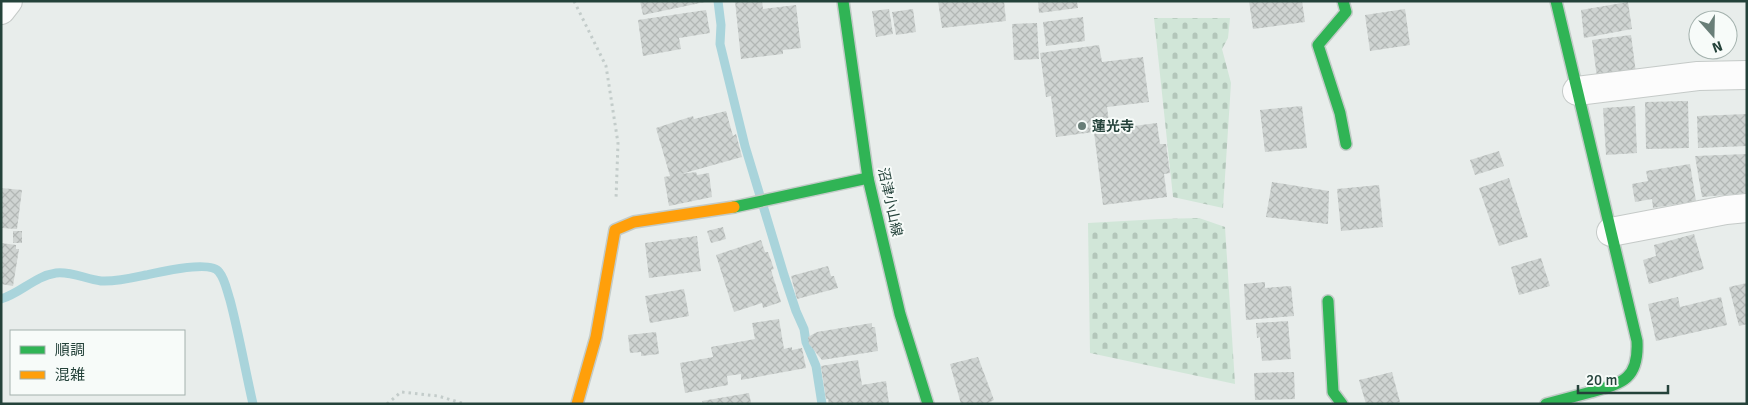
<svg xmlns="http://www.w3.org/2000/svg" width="1748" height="405" font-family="Signika,'Noto Sans JP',sans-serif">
<defs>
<pattern id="cemetery-stones" width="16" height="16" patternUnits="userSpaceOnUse" patternTransform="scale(1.25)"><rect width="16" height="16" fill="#d1e6d8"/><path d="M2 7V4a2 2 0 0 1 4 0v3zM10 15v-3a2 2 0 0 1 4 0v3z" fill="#b3c6ba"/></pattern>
<pattern id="building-cross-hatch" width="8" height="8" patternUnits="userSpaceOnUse" patternTransform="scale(1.25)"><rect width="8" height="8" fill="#cfd4d2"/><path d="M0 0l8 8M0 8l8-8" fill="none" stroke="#b2b7b5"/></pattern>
</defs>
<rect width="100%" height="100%" fill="#e8edeb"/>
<g fill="url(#cemetery-stones)">
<polygon points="1154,18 1230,18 1228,38 1222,49 1231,83 1223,208 1173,197"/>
<polygon points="1199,218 1225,227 1235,384 1090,353 1088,223 1160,219"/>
</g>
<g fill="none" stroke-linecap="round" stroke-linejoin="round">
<g stroke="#a9d4db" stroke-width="9">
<polyline points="718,1 721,25 720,44 745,146 784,275 796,311 804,329 806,342 816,366 822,404"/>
<path d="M1,299C21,293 35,276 56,273C70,271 86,279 101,281C115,282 132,278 146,275C160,272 211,260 219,272C225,279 227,291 230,300C239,334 245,369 253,404"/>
</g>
</g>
<g fill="url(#building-cross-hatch)">
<polygon points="640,1 705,1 705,2 643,15"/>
<polygon points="735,1 762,1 763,9 796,5 801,48 783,50 783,54 741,59"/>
<polygon points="938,1 1004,1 1006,21 942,28"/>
<polygon points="1038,1 1077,1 1078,8 1039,13"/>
<polygon points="1249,1 1302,1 1305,22 1253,29"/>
<polygon points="1628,2 1632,29 1584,38 1581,10"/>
<polygon points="889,9 893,34 876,37 872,11"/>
<polygon points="913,9 916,32 896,35 892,12"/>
<polygon points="1405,9 1410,45 1370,51 1365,15"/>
<polygon points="706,10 710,33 679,38 681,49 643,56 638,20"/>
<polygon points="1083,17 1085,41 1046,46 1043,22"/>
<polygon points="1037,23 1039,59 1014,60 1012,24"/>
<polygon points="1631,35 1636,73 1597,78 1592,40"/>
<polygon points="1099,45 1102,62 1143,57 1149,102 1107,107 1110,129 1157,123 1160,144 1166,144 1170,173 1164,174 1167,197 1103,205 1094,132 1056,137 1051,96 1046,97 1040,53"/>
<polygon points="1688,101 1689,148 1646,149 1645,102"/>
<polygon points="1302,106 1307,148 1265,152 1260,110"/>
<polygon points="1635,106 1637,153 1606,155 1603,108"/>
<polygon points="726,111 733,136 736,134 742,157 681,174 696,172 697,175 709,173 712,197 669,206 664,177 670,176 656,128 693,116 694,119"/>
<polygon points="1747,114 1747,146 1698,148 1697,116"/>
<polygon points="1499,151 1504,166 1475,175 1470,160"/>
<polygon points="1747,154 1747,193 1702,197 1695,156"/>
<polygon points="1690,164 1696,201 1653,208 1652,199 1635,202 1632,184 1648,181 1646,171"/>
<polygon points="1509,178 1528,237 1499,246 1479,188"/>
<polygon points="1272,182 1329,191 1328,224 1266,217"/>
<polygon points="1379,185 1383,227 1341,231 1337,189"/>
<polygon points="1,188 22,190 17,229 1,228"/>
<polygon points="723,227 726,239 711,243 707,231"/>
<rect x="13" y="231" width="9" height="12"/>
<polygon points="1694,234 1704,269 1649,284 1643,260 1656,256 1654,245"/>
<polygon points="697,236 701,271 649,278 645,243"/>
<polygon points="761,240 765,252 768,252 774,269 771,270 781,302 763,308 762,303 734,312 716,255"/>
<polygon points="1,243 16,245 16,249 19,249 13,286 1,284"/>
<polygon points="1541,258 1550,286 1519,295 1511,267"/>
<polygon points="828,266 831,276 834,276 838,288 797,299 791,276"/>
<polygon points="1265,282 1265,288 1291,286 1294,316 1246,320 1244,284"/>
<polygon points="1747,283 1747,324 1739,326 1729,287"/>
<polygon points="684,289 689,316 650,323 645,296"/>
<polygon points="1678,297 1680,307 1721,297 1727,325 1656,341 1648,304"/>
<polygon points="779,319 784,349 792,347 792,350 802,348 806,368 741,380 741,374 727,376 728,385 685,393 680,363 713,357 711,347 755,339 752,323"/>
<polygon points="1288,321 1291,359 1262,361 1260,337 1257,338 1256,323"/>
<polygon points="872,323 872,327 875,327 878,351 822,360 809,344 808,337 817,332"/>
<polygon points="656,332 659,354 641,356 641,352 630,353 628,335"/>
<polygon points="978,357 994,400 986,404 961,404 950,364"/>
<polygon points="858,360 862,385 886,381 889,404 829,404 828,399 826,399 821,366"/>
<polygon points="1294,372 1295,399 1255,400 1254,373"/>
<polygon points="1392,372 1400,402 1392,404 1366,404 1359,380"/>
<polygon points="749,393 751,403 703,404 702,401"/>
</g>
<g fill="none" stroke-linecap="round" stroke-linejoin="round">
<g stroke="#c5cac8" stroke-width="30">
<g id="street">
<polyline points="1,10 8,1"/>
<polyline points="1577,91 1698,76 1747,75"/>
<polyline points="1611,232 1726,210 1747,208"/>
</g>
</g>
<g stroke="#c3cbc8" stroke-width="14">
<g id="fast">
<polyline points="843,1 868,178 900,314 928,404"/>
<polyline points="1343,1 1346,12 1318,45 1340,113 1346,144"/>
<polyline points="734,207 868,178"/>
<polyline points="1328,301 1333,392 1342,404"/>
<path d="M1546,404C1561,400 1576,396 1591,392C1623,383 1639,379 1637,341L1556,1"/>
</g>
</g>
<g stroke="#c3cbc8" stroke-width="14">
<polyline id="slow" points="577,404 596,337 615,230 634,222 734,207"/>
</g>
<g stroke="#c3ccca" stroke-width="3" stroke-dasharray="2.5 4" stroke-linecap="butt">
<polyline points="574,1 606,66 618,143 616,199"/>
<polyline points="387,404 401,392 438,396 465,404"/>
</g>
<use href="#street" stroke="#fcfcfc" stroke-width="28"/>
<use href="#fast" stroke="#30b455" stroke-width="11"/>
<use href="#slow" stroke="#ff9f0a" stroke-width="11"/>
</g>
<circle fill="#697e78" stroke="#f7fbf9" stroke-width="2" cx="1082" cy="126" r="5"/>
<g text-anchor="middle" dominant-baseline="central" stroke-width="4" stroke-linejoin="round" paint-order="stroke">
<g font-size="14" font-weight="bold" fill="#24423a" stroke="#f7fbf9" text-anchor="start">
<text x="1092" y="126">蓮光寺</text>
</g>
<g font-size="14" fill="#24423a" stroke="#f7fbf9">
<text transform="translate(890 202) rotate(78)">沼津小山線</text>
</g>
</g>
<rect width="1748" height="405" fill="none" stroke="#24423a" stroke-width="5"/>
<rect x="10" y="330" width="175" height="65" fill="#f7fbf9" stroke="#a3b1ad"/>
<rect x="20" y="346" width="25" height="8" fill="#30b455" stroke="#a3b1ad"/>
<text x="55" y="355" font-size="15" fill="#24423a">順調</text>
<rect x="20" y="371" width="25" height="8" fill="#ff9f0a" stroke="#a3b1ad"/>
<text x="55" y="380" font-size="15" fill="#24423a">混雑</text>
<g transform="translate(1713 35) rotate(160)"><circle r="24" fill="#f7fbf9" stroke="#a3b1ad"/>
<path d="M0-4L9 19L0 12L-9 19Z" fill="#697e78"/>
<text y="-8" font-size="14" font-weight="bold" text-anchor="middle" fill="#24423a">N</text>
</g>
<path d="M1578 385v8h90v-8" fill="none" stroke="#24423a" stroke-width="2.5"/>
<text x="1586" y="385" font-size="15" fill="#24423a" stroke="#f7fbf9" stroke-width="4" paint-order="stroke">20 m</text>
</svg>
